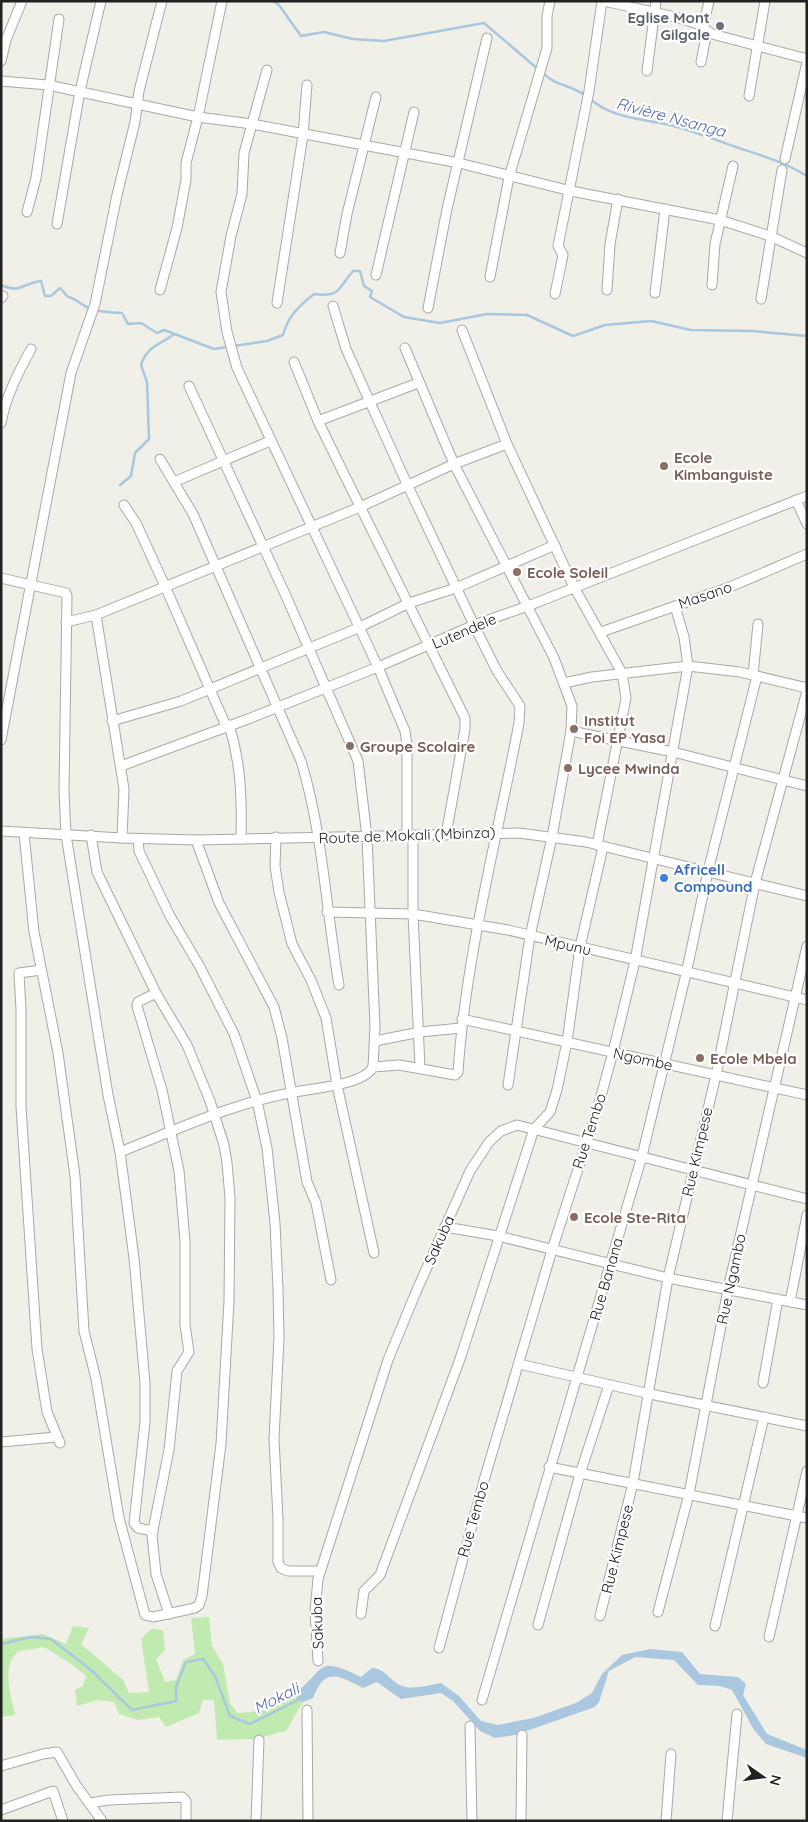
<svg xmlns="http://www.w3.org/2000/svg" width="808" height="1822" font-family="Quicksand,sans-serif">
<rect width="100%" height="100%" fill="#f1f0e8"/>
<path fill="#c0eaaf" d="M209,1617L212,1646L223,1664L230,1703L237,1713C263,1712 273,1710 294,1694L297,1699L303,1702L286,1731L254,1739L217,1740L214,1700H203L199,1713L166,1727L159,1717L138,1720L119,1714L114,1702L98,1700L77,1706L75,1690L83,1686L86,1676L71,1664L44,1647C37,1649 27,1649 20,1651C0,1662 11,1696 15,1715L1,1717V1639L43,1634L66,1644L73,1626L89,1628L81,1644L123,1680L129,1693L149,1692L141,1639L151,1629L163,1630L165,1650L156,1659L165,1682L176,1680L183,1660L195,1654L191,1618Z"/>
<path fill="#a9c7de" d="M650,1649L682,1652L700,1674L738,1677L746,1684L743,1695L767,1734L807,1750V1758L766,1744L754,1730L732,1690L720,1686L698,1685L674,1660L635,1657L609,1671L599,1702L595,1707L515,1735L495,1738L480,1731L453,1701L441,1693L401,1699L377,1682L363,1688C339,1676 325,1666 313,1698L303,1702L297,1699L294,1694C327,1670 314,1654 361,1677L372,1668C386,1669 390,1681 402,1686C414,1690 429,1685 441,1683L459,1696L481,1721L498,1725L533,1718L576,1703L592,1693L602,1674L622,1655Z"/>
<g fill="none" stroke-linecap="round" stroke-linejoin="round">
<g stroke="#a9c7de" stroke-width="2.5">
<polyline points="273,1 279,5 301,36 324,32 353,39 384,41 484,23 539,70"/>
<path d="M543,73C555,86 572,85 586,96"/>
<path d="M590,99C613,118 637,118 665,124C689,129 713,139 736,147C760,155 784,162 807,176"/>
<path d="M1,285C22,294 22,283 41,281L45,296H51L60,288L68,297C78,299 80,305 89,308C100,313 110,312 122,313L128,324L141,323L157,333L164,330L214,349L267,341L283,335C288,316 298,307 314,294C341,298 338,288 353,271H360L364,286L372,291L370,297L404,317L440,323L487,314L527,315L573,336L605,325L651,321L691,330L752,331L807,336"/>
<path d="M120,485L131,476L135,453L149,439L147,382L141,365C147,346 160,345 174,334"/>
<polyline points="1,1644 31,1637 51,1639 91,1670 132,1710 176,1701 176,1687 186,1662 203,1659 215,1676 230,1716 250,1724 300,1699"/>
</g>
<g stroke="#a8a8a8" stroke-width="11">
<g id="minor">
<polyline points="604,1 675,17 698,24 712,34 807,59"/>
<polyline points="703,27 709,1"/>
<polyline points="1,61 6,40 22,1"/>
<polyline points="701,62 707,31"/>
<polyline points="267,70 244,153 242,194 231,236 221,292 227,332 237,368 378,667 405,731 407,745 407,836"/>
<polyline points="647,71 656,1"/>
<polyline points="1,81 48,85 198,117 252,124 459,163 571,191 720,220 770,236 807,253"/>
<polyline points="749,96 765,1"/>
<polyline points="785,159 807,62"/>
<polyline points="27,212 36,178 59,19"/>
<polyline points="57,224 80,91 101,1"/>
<polyline points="340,253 347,214 376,97"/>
<polyline points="376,275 414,112"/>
<polyline points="490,277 509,177 547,48 547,16 550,1"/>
<polyline points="712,285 715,244 733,166"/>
<polyline points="160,290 177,228 186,180 186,163 198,117 222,1"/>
<polyline points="607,290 610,244 618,199"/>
<polyline points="655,293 665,209"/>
<polyline points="555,294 563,255 558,246 589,91 602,1"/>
<polyline points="1,298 3,296"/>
<polyline points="761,299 782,170"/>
<polyline points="277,303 303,135 307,85"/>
<polyline points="428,308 447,209 487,38"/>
<polyline points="462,330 507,444 574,587 622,673 626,698 597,845"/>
<polyline points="405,348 454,464 554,658 572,706 571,731 552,837 530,936 508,1085"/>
<polyline points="294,362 318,421 343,472 465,718 465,729 446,835"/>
<polyline points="189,386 286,596 358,761 367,837 375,1027 373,1067"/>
<polyline points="318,421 418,383"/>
<path d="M1,423C6,396 18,373 31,349"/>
<path d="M160,459L193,514L301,761C323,833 326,910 339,985"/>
<polyline points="174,482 270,441"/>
<polyline points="796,500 807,524"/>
<polyline points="124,505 136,523 165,586 226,726"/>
<polyline points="1,578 66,593 67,596 64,791 66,835 108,1095 120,1152 134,1258 145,1383 145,1422 134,1523 138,1528 153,1531"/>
<polyline points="66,622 96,615"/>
<polyline points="601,632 730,587 807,554"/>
<polyline points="753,675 758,624"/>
<polyline points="564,683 592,677 688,666 740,672 807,688"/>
<polyline points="112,721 181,701 358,628 409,603 456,588 555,545"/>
<path d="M229,725C241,763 242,800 241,839"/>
<polyline points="571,731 673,752 807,786"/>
<polyline points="1,740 71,373 95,304 117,195 135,122 139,91 162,1"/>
<polyline points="121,766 248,719 378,667 474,625 528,606 807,496"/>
<polyline points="1,831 122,838 196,840 519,833 586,842 807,896"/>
<polyline points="24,833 34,932 58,1053 75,1176 84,1331 96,1379 119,1518 145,1615 153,1617 195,1608 199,1605 202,1596 221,1444 229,1301 230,1198 227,1163 224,1145 210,1101 187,1045 156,993 97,872 91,835"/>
<polyline points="413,836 413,914 420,1067"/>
<polyline points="276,837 275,866 279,892 292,944 311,980 326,1018 337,1085 374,1253"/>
<polyline points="122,838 124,789 96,615 360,507 454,464 507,444"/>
<polyline points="138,839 139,851 170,916 200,967 234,1034 257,1101 267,1148 275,1223 278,1289 279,1338 274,1439 278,1519 278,1562 281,1568 288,1571 320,1571"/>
<polyline points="196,840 219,903 274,1007 282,1038 307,1182 316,1203 331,1280"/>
<polyline points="327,912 413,914 508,930 807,1000"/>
<polyline points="41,970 19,973 21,1010 21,1107 37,1349 47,1412 60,1443"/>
<polyline points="156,993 138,1002 137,1006 162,1090 179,1171 185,1241 185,1325 189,1352 177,1371 169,1450 152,1535 156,1574 169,1614"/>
<polyline points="462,1019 807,1095"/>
<polyline points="375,1041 420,1032 461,1028"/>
<path d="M120,1152C178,1129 233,1103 295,1092C314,1088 364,1085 373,1067L399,1065L455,1075L458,1072C466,954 497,839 519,723L520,706L497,671L474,625L407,484L346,349L333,306"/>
<polyline points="445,1227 498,1236 668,1278 807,1305"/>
<polyline points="790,1302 807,1215"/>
<polyline points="519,1364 650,1394 807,1426"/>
<polyline points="763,1383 778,1299"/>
<polyline points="1,1442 56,1437"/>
<polyline points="549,1467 807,1518"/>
<polyline points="658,1612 689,1494 728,1289 807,946"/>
<polyline points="361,1614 364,1591 380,1575 460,1359 534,1129 550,1112 557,1090 567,1042 580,947 603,847"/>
<polyline points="600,1616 633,1483 668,1278 716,1075 755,883 807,691"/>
<polyline points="538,1625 580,1474 609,1385"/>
<polyline points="715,1626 764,1417"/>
<polyline points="769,1637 807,1471"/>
<polyline points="439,1648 485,1477 552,1250 598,1107 613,1052 635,961 688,666 684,637 675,606"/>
<polyline points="318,1661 315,1611 318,1579 388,1360 416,1292 470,1171 489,1142 501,1131 517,1125 807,1199"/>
<polyline points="482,1700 642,1156 686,974 708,871 757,676"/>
<polyline points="307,1710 308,1821"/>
<polyline points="470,1726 472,1821"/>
<polyline points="1,1766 43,1754 57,1752 76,1785 102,1821"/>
<polyline points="90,1803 109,1800 182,1797 186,1801 186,1821"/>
<polyline points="1,1810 53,1791 63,1821"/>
<polyline points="256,1821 259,1740"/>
<polyline points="521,1821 522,1735"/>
<polyline points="666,1821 671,1754"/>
<polyline points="727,1821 737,1714"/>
</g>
</g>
<use href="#minor" stroke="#fff" stroke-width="9"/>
</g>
<circle fill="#6b7280" stroke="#fff" stroke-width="2" cx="720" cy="26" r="5"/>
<g fill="#8d6e63" stroke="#fff" stroke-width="2">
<circle cx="664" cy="466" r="5"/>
<circle cx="517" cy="572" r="5"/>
<circle cx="574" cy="729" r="5"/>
<circle cx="350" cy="746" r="5"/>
<circle cx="568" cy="768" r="5"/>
<circle cx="700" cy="1058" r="5"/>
<circle cx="574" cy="1217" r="5"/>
</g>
<circle fill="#3f7fe0" stroke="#fff" stroke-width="2" cx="664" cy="878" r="5"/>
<g text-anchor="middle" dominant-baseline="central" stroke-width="4.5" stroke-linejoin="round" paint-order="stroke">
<g font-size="15" font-weight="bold" fill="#5b616d" stroke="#fff" text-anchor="end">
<text x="710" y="17">Eglise Mont<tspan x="710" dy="17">Gilgale</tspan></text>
</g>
<g font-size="15" font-weight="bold" fill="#785e54" stroke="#fff" text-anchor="start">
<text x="674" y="457">Ecole<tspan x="674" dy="17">Kimbanguiste</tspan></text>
<text x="527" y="572">Ecole Soleil</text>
<text x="584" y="720">Institut<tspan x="584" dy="17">Foi EP Yasa</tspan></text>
<text x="360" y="746">Groupe Scolaire</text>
<text x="578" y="768">Lycee Mwinda</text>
<text x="710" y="1058">Ecole Mbela</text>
<text x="584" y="1217">Ecole Ste-Rita</text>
</g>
<g font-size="15" fill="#212121" stroke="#fff">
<text transform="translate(705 595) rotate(-19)">Masano</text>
<text transform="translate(464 631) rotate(-23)">Lutendele</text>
<text transform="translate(407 835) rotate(-2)">Route de Mokali (Mbinza)</text>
<text transform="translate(568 945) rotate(13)">Mpunu</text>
<text transform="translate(643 1059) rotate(12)">Ngombe</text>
<text transform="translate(589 1131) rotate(-72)">Rue Tembo</text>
<text transform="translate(697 1152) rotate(-77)">Rue Kimpese</text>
<text transform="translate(439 1240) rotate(-66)">Sakuba</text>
<text transform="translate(606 1279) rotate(-74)">Rue Banana</text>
<text transform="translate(731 1279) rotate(-78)">Rue Ngambo</text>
<text transform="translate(473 1519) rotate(-74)">Rue Tembo</text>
<text transform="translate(617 1549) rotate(-76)">Rue Kimpese</text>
<text transform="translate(317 1623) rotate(-92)">Sakuba</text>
</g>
<g font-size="15" font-weight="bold" fill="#366cbe" stroke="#fff" text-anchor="start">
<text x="674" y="869">Africell<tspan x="674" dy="17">Compound</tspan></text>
</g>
<g font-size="16" font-style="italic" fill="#4d6bb2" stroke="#fff">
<text transform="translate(671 117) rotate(15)">Rivière Nsanga</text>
<text transform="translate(276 1698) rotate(-27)">Mokali</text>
</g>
</g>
<rect width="808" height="1822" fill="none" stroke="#212121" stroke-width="5"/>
<g transform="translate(763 1777) rotate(104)" stroke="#ffffff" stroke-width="4" paint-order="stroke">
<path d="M0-4L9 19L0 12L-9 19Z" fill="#212121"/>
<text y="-8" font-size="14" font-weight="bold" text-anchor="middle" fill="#212121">N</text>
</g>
</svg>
